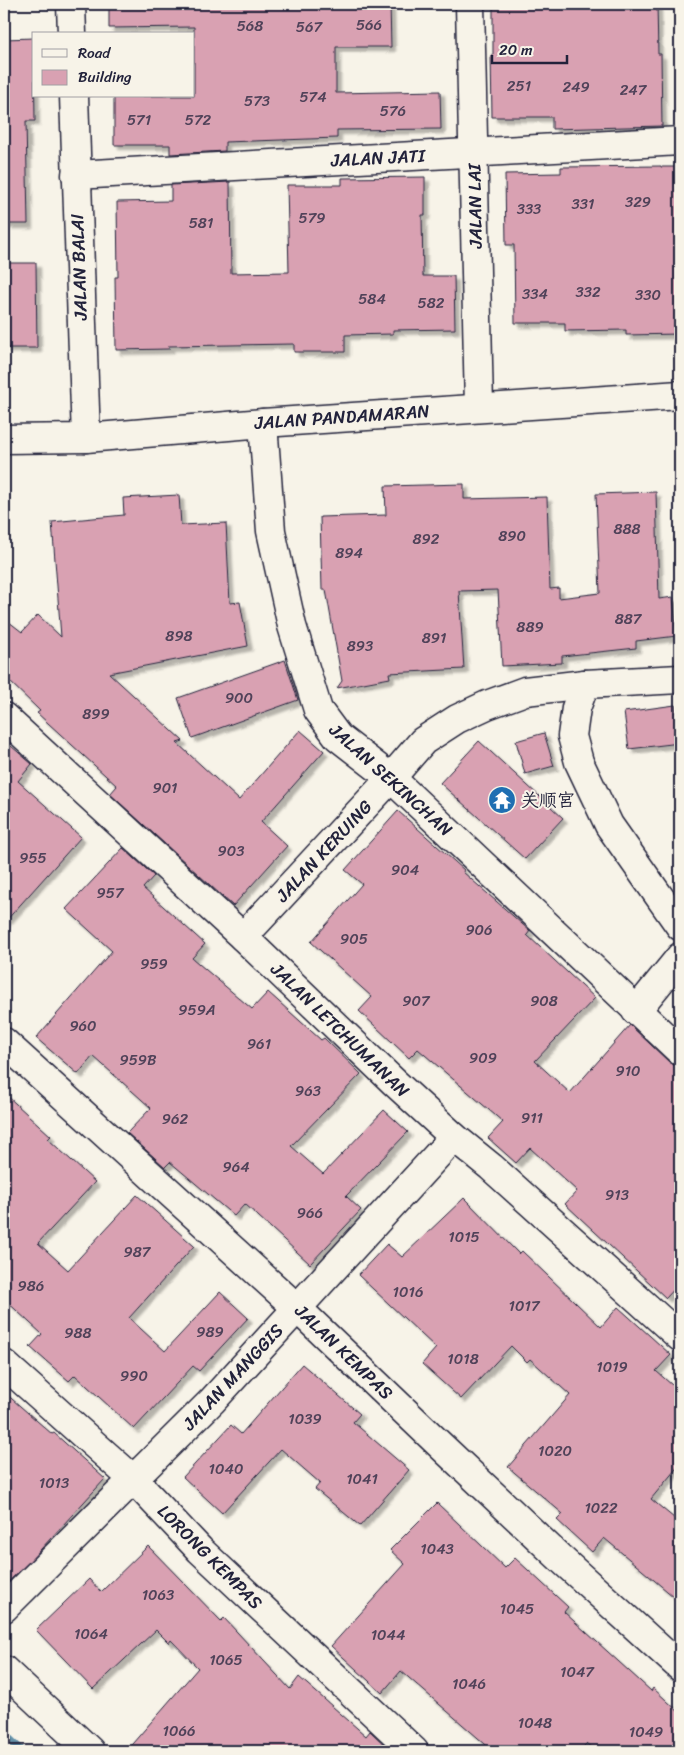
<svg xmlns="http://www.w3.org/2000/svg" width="684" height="1755" font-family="Sriracha,'LXGW WenKai TC',sans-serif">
<defs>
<filter id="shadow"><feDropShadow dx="4.5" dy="4.5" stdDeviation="1" flood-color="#0004"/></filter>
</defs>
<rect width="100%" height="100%" fill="#f7f3e8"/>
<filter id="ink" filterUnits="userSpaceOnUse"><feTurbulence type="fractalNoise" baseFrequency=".02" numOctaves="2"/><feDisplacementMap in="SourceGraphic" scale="10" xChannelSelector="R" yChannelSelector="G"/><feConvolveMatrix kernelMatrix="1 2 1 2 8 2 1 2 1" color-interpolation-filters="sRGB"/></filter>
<g filter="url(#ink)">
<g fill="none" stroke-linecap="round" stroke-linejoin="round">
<polyline stroke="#6490a8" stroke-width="8" points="4,1734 22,1751"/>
</g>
<g fill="#d9a1b2" stroke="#22223b" filter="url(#shadow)">
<polygon points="109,4 390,4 391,47 336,47 336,93 440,91 441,129 337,130 337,138 225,142 225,151 170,154 170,145 114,145 114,96 194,96 194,27 109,28"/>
<polygon points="493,4 657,4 658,54 661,54 662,126 552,129 552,117 492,117 491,55 493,55"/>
<polygon points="34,38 35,121 26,121 28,224 4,224 4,39"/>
<polygon points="661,166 661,167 680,167 680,334 626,335 626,330 565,331 565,323 515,323 514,245 506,245 505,174 561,173 561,167"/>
<polygon points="425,177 425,215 422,215 423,276 454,276 455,329 393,330 393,334 345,335 345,352 294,352 294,344 169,346 169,349 116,350 115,277 118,277 117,202 171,201 171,185 230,182 231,273 289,272 287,185 342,185 342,178"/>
<polygon points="4,263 36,263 37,348 4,348"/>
<polygon points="464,484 464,499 547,497 550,589 559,588 559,598 600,593 596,494 656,492 659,599 673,597 677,636 636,641 636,648 562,656 562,663 502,666 498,590 459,591 464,669 389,673 390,678 337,688 342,681 326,590 322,590 320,517 386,515 385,486"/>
<polygon points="179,495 181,525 226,523 230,603 240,602 248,646 109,673 183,741 177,743 239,800 300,730 324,751 261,822 287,846 233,906 110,794 117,786 37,713 40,711 4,676 4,618 22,632 38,615 61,637 52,522 124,515 123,498"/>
<polygon points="285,660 298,700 192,738 178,698"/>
<polygon points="675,705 680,743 629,749 624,712"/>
<polygon points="544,733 554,766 525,774 516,741"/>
<polygon points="4,740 32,764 18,781 81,837 4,923"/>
<polygon points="479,741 563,818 525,859 440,783"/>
<polygon points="398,811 464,870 463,872 530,931 527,935 595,998 535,1061 570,1093 630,1025 669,1062 676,1066 680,1066 680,1283 666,1298 565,1204 577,1191 530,1148 516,1163 488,1138 503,1122 418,1049 409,1058 359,1011 372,997 311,942 362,884 345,870"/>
<polygon points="123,848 154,876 143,888 205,944 192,958 252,1009 268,992 321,1040 324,1038 361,1074 291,1146 323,1174 384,1110 408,1132 346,1196 361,1210 310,1264 245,1204 234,1216 170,1162 165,1167 127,1133 151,1108 93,1056 78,1074 36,1038 112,951 66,909"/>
<polygon points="4,1093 51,1136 48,1139 95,1182 38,1243 68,1270 137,1195 194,1246 129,1318 165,1351 220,1292 248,1318 199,1371 193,1366 134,1429 75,1375 69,1381 30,1347 42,1334 4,1299"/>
<polygon points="464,1198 519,1254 522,1251 601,1327 618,1307 671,1355 656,1371 680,1392 680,1464 651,1499 680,1523 680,1602 604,1538 592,1552 557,1520 563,1514 508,1467 570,1395 530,1359 527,1362 511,1346 461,1399 422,1364 436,1348 358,1275 387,1244 402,1257"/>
<polygon points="302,1364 360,1414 353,1422 409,1470 360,1526 315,1489 320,1483 281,1449 222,1513 183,1477 231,1425 241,1434"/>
<polygon points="4,1392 52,1434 54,1433 105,1479 31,1560 4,1586"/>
<polygon points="437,1503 505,1568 515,1558 568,1607 564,1612 651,1691 653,1688 680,1713 680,1751 596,1751 587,1743 579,1751 493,1751 401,1671 382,1693 331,1646 405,1564 390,1550"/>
<polygon points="148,1546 221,1621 224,1618 290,1689 299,1677 366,1736 370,1731 391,1751 126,1751 198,1668 171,1640 169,1643 156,1630 93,1689 36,1630 89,1579 101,1592"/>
</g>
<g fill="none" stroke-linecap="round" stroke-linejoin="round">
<g stroke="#22223b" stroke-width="31">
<g id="minor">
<polyline points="71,4 72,34"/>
<polyline points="470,4 479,407"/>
<polyline points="74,96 86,438"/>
<polyline points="76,175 680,141"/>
<polyline points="263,423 271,531 292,626 318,710 338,737 391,778 680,1051"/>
<polyline points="4,439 86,438 263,423 680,395"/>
<polyline points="585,684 576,708 572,736 579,762 609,825 680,926"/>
<polyline points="4,717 243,937 394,1082 454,1137 491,1167 680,1337"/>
<polyline points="243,937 391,778 423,741 457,719 487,705 525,691 585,684 680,679"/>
<polyline points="636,1011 680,957"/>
<polyline points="4,1042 297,1308 438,1443 561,1559 680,1667"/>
<polyline points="4,1364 133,1479 200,1550 414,1751"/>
<polyline points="4,1608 212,1401 454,1137"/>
<polyline points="4,1670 90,1751"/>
</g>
</g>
<use href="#minor" stroke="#f7f3e8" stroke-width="28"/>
</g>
</g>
<defs>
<g id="temple-disc" transform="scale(1.4375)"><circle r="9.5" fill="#1f6fb2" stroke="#f7f3e8"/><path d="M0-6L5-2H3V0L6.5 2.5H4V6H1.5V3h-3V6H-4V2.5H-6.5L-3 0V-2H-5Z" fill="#fff"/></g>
</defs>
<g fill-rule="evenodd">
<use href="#temple-disc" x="502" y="800"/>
</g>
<g text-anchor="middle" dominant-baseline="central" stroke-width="4" stroke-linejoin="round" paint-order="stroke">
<g font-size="15" fill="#504259">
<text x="369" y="25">566</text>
<text x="250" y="26">568</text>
<text x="309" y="27">567</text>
<text x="519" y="86">251</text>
<text x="576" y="87">249</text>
<text x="633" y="90">247</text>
<text x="313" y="97">574</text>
<text x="257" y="101">573</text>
<text x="393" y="111">576</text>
<text x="139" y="120">571</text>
<text x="198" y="120">572</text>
<text x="638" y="202">329</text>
<text x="583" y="204">331</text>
<text x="529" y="209">333</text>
<text x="312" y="218">579</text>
<text x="201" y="223">581</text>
<text x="588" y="292">332</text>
<text x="535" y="294">334</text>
<text x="648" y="295">330</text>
<text x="372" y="299">584</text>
<text x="431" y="303">582</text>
<text x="627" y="529">888</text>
<text x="512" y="536">890</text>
<text x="426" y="539">892</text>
<text x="349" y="553">894</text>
<text x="628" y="619">887</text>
<text x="530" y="627">889</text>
<text x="179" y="636">898</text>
<text x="434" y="638">891</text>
<text x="360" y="646">893</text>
<text x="239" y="698">900</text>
<text x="96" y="714">899</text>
<text x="165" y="788">901</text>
<text x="231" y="851">903</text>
<text x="33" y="858">955</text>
<text x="405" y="870">904</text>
<text x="110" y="893">957</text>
<text x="479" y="930">906</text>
<text x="354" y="939">905</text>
<text x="154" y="964">959</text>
<text x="416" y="1001">907</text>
<text x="544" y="1001">908</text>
<text x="197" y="1010">959A</text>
<text x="83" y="1026">960</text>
<text x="259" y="1044">961</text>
<text x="483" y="1058">909</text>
<text x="138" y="1060">959B</text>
<text x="628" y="1071">910</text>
<text x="308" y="1091">963</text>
<text x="532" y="1118">911</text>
<text x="175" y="1119">962</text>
<text x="236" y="1167">964</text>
<text x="617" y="1195">913</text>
<text x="310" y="1213">966</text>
<text x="464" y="1237">1015</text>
<text x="137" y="1252">987</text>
<text x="31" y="1286">986</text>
<text x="408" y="1292">1016</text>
<text x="524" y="1306">1017</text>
<text x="210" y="1332">989</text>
<text x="78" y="1333">988</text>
<text x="463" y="1359">1018</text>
<text x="612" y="1367">1019</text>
<text x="134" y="1376">990</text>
<text x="305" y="1419">1039</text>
<text x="555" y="1451">1020</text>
<text x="226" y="1469">1040</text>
<text x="362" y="1479">1041</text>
<text x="54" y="1483">1013</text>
<text x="601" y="1508">1022</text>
<text x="437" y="1549">1043</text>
<text x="158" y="1595">1063</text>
<text x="517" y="1609">1045</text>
<text x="91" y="1634">1064</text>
<text x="388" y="1635">1044</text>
<text x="226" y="1660">1065</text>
<text x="577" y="1672">1047</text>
<text x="469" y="1684">1046</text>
<text x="535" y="1723">1048</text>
<text x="179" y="1731">1066</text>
<text x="646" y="1732">1049</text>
</g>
<g font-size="18" fill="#22223b" stroke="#f7f3e8">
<text transform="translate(378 158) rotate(-3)">JALAN JATI</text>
<text transform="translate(475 206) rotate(-91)">JALAN LAI</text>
<text transform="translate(79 267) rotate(-92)">JALAN BALAI</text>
<text transform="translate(342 417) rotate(-4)">JALAN PANDAMARAN</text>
<text transform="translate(391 780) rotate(42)">JALAN SEKINCHAN</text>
<text transform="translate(324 851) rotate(-47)">JALAN KERUING</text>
<text transform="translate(340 1030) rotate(44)">JALAN LETCHUMANAN</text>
<text transform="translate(344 1352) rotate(44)">JALAN KEMPAS</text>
<text transform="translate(233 1377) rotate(-47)">JALAN MANGGIS</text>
<text transform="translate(210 1557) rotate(45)">LORONG KEMPAS</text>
</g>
<g font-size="18" fill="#22223b" stroke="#f7f3e8" text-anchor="start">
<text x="521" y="800">关顺宫</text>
</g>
</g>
<rect width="684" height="1755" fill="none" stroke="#f7f3e8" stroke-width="20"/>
<rect x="10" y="10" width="664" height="1735" fill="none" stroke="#22223b" stroke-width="2" filter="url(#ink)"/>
<rect x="32" y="32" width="162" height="65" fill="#f7f3e8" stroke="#a29fa3"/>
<rect x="42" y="49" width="25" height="8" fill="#f7f3e8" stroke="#a29fa3"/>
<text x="78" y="58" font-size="15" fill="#22223b">Road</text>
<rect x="42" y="70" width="25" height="15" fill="#d9a1b2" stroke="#a29fa3"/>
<text x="78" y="82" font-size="15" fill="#22223b">Building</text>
<path d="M492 55v8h75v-8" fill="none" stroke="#22223b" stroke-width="2.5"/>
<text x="499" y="55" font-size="15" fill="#22223b" stroke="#f7f3e8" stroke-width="4" paint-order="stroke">20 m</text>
</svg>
